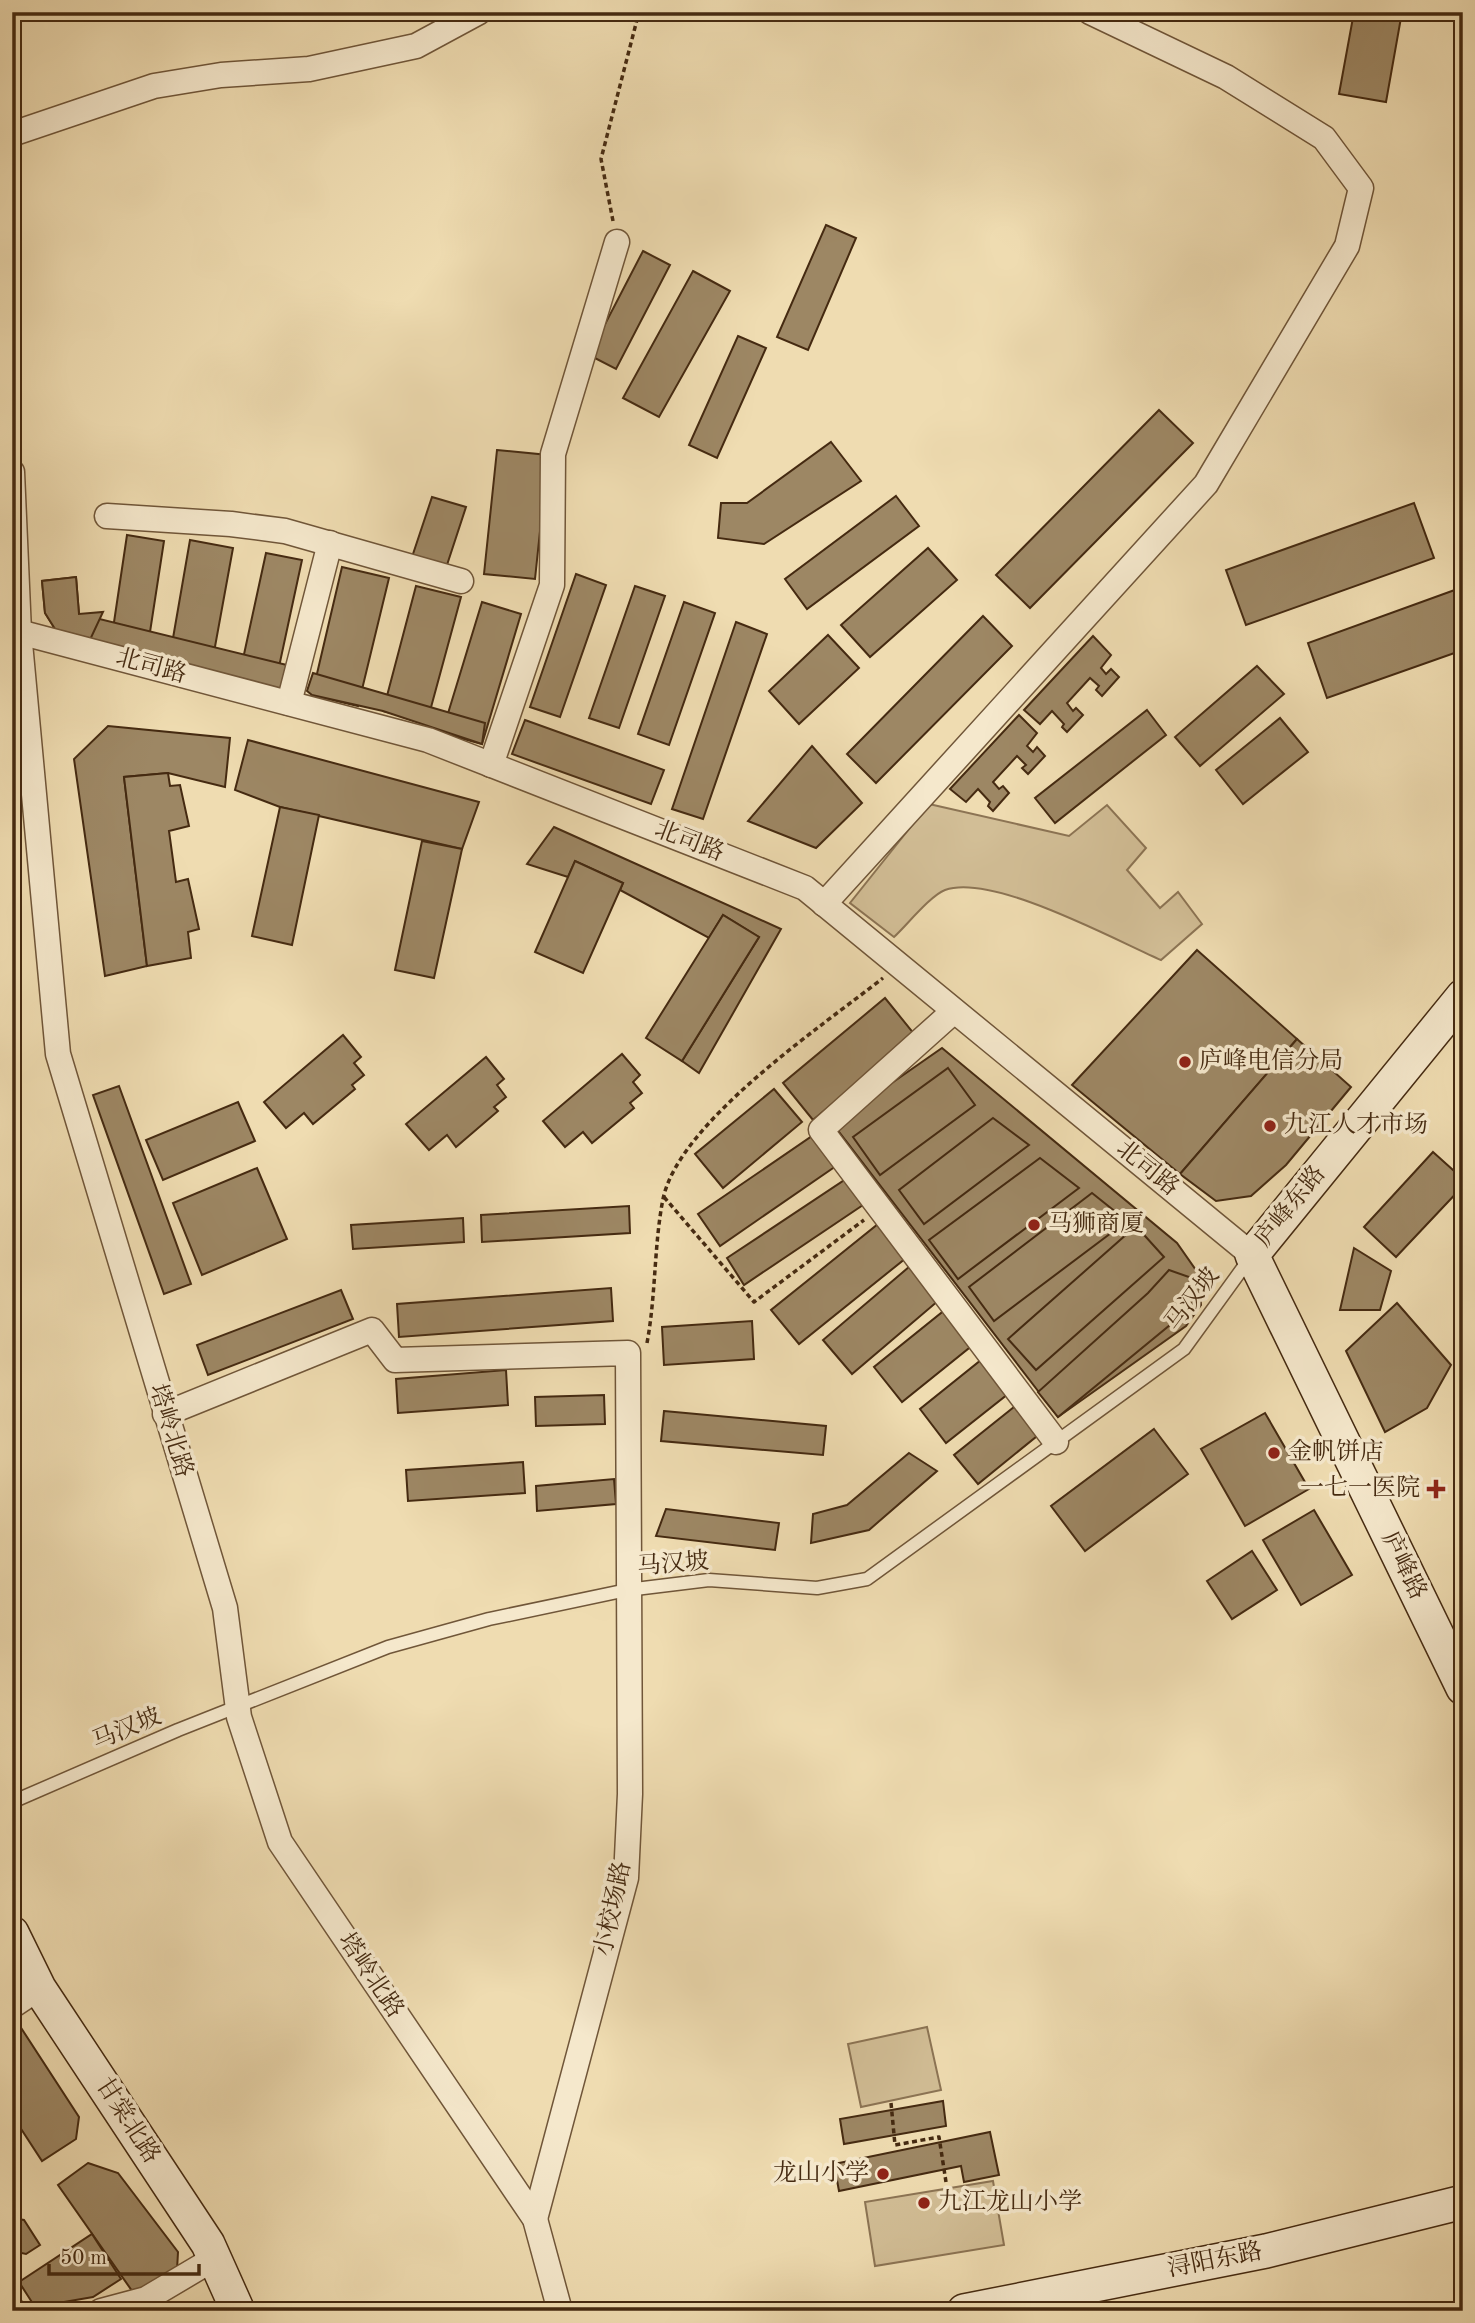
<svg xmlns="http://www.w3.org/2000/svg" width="1475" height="2323" font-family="'Old Standard TT','Noto Serif SC',serif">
<rect width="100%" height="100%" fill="#efdcb1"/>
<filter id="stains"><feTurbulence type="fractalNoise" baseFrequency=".00286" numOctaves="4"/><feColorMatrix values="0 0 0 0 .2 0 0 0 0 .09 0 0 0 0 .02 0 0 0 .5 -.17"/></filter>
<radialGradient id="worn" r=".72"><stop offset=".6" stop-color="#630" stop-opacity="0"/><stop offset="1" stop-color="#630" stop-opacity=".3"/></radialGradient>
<g fill="#d2be96" stroke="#8c7454" stroke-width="2">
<path d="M929,804L1069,836L1107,805L1146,848L1127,870L1160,908L1178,892L1202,924L1161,960C1113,939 992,873 945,890C931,895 906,926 894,937L850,903Z"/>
<polygon points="927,2027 941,2090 861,2107 848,2044"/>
<polygon points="993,2181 1004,2245 875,2266 865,2202"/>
</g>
<g fill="#9d8764" stroke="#452a11" stroke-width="2">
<polygon points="1354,12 1402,12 1386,102 1339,94"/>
<polygon points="1463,113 1463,176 1455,174"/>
<polygon points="826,225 856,238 808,350 777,337"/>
<polygon points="643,251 670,265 616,369 589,355"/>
<polygon points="693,271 730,291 659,417 623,398"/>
<polygon points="738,336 766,348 717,458 689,445"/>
<polygon points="1159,410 1193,443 1030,608 996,575"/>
<polygon points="831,442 861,481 764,544 718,538 721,503 747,503"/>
<polygon points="497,450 548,455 535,579 484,574"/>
<polygon points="896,496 919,526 807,609 785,579"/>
<polygon points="432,497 466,507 445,571 411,560"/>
<polygon points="1414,503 1434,558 1246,625 1226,570"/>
<polygon points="127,535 164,541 146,658 110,649"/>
<polygon points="190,540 233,548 210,674 168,667"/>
<polygon points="928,548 957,580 870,657 841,625"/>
<polygon points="266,553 302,560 274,690 238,682"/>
<polygon points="342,567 389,578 358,706 312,695"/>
<polygon points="576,574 606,585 560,717 530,707"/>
<polygon points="76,577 79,614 291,666 284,692 60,637 45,613 42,581"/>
<polygon points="76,577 79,614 103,612 88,644 60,637 45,613 42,581"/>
<polygon points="416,586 461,597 427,722 383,711"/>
<polygon points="635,586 665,596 619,728 589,718"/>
<polygon points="1463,587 1463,650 1327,698 1308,643"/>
<polygon points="482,602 521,614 482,744 442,733"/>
<polygon points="684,602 715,613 669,745 638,734"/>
<polygon points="983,616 1012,646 876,783 847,754"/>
<polygon points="736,622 767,634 703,819 672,809"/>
<polygon points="828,635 859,668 799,724 769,691"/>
<polygon points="1093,636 1111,655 1101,668 1106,674 1111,669 1119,677 1102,696 1096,690 1099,686 1090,678 1067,703 1073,711 1076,708 1083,715 1067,732 1062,727 1064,724 1052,711 1040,724 1024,710"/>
<polygon points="1257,666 1284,694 1200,766 1175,737"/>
<polygon points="313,673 485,723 482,744 383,711 312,695 307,691"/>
<polygon points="1147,710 1166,735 1055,823 1035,798"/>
<polygon points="1019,715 1037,733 1027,746 1033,752 1037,747 1045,756 1028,774 1022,768 1026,765 1017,756 993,782 999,789 1003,786 1009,793 993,811 988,806 990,802 978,789 966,802 950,789"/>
<polygon points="1280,718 1308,752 1243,804 1216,770"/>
<polygon points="525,720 664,770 651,804 512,754"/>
<polygon points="108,726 230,738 225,787 168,773 124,777 147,966 105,976 74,759"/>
<polygon points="248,740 479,802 462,849 280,807 235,790"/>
<polygon points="812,746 862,803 816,848 748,821"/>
<polygon points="168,773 170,786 180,785 189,826 169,831 176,882 188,879 199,929 188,932 191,958 147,966 124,777"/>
<polygon points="280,807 319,815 292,945 252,936"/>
<polygon points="554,827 781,929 699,1073 682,1061 759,937 723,915 709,938 620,890 623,883 575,861 568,877 527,864"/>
<polygon points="422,841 462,849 434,978 395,970"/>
<polygon points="575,861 623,883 583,973 535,952"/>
<polygon points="723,915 759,937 682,1061 646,1038"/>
<polygon points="1197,950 1297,1039 1180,1174 1072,1085"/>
<polygon points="885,998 915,1035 813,1120 783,1083"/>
<polygon points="343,1035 361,1057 354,1063 364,1075 352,1085 355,1089 313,1124 304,1113 286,1128 264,1102"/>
<polygon points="1297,1039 1351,1087 1286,1165 1251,1196 1216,1201 1180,1174"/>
<polygon points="942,1048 1177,1243 1198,1273 1201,1305 1186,1326 1058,1417 833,1124"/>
<polygon points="622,1054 640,1075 633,1082 642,1093 630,1103 634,1108 592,1143 583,1132 565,1147 543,1121"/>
<polygon points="486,1057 504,1079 497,1085 506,1097 494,1107 498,1111 456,1147 447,1135 429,1150 406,1124"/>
<polygon points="948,1068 975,1105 880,1175 853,1137"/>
<polygon points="119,1086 191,1284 164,1294 93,1095"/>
<polygon points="774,1089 802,1122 723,1188 695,1154"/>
<polygon points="238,1102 255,1141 163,1180 146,1140"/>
<polygon points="993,1118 1029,1145 924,1224 899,1190"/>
<polygon points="815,1134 836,1166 720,1246 698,1214"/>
<polygon points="1433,1152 1463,1179 1463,1186 1396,1257 1364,1227"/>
<polygon points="1040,1158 1079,1188 958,1279 929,1240"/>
<polygon points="257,1168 287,1239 202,1275 173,1203"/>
<polygon points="846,1179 863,1205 744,1285 727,1258"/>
<polygon points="1092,1193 1127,1221 994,1321 969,1287"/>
<polygon points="629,1206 630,1233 482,1242 481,1215"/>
<polygon points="463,1218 464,1242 353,1249 351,1225"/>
<polygon points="883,1220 911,1254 799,1344 771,1310"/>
<polygon points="1136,1226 1164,1257 1036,1370 1008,1339"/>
<polygon points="1354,1248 1391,1271 1380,1310 1340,1310"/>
<polygon points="916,1261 945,1295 852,1374 823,1340"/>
<polygon points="1169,1270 1189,1277 1193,1306 1058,1417 1038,1392 1148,1293"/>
<polygon points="611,1288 613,1321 399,1337 397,1304"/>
<polygon points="341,1290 353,1319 208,1375 197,1345"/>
<polygon points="1397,1303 1451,1365 1427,1408 1385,1432 1346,1351"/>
<polygon points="951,1305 979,1340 902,1402 874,1367"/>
<polygon points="752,1321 754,1359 664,1365 662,1327"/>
<polygon points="986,1356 1013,1390 946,1443 920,1409"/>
<polygon points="506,1370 508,1405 398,1413 396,1379"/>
<polygon points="604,1395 605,1424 536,1426 535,1397"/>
<polygon points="1019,1403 1042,1432 978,1484 954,1455"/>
<polygon points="664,1411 826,1426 823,1455 661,1441"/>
<polygon points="1265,1413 1309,1489 1245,1526 1201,1449"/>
<polygon points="1154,1429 1188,1474 1085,1551 1051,1506"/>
<polygon points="909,1453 937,1471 869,1530 811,1543 813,1514 847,1505"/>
<polygon points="523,1462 525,1493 408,1501 406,1470"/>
<polygon points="614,1479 616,1504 537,1511 536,1486"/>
<polygon points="666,1509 779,1523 775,1550 656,1536"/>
<polygon points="1314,1510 1352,1575 1301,1605 1263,1540"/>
<polygon points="1252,1551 1277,1590 1232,1619 1207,1581"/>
<polygon points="14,2017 79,2117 76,2139 42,2161 12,2115"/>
<polygon points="943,2101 946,2126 844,2144 840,2119"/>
<polygon points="990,2132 999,2175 964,2182 961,2166 839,2191 834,2164"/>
<polygon points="88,2163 118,2173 178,2252 177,2270 137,2298 58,2185"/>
<polygon points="12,2218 24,2220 40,2245 26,2254 12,2251"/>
<polygon points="92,2234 121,2279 93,2297 35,2307 19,2282"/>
<polygon points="12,2288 26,2307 21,2311 12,2311"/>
<polygon points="1463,2303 1463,2311 1433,2311"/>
</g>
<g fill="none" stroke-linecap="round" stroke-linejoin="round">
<g stroke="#705639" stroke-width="15">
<polyline id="lane" points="12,1802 178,1730 388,1647 489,1619 627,1590 709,1580 817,1588 867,1579 1184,1349 1250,1258"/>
</g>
<g stroke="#705639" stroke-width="27">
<g id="street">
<polyline points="12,134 154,86 221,75 309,69 416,46 479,12"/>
<polyline points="12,472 19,632 58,1054 225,1608 239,1717 280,1842 535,2219 560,2311"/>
<polyline points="107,516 231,524 285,531 461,581"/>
<polyline points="19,632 428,740 805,888 1252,1255"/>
<polyline points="289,703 330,543"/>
<polyline points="491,765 552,585 553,454 617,242"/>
<polyline points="824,904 1206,484 1347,246 1361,188 1324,138 1226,77 1090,12"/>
<polyline points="954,1011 821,1130 1056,1442"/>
<polyline points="165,1414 372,1330 395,1360 628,1353 630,1794 626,1878 535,2219"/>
<polyline points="12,2006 39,1988"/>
<polyline points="101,2311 146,2299 215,2258"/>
</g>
</g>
<g stroke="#452a11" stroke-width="36">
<g id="secondary">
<polyline points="1463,996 1252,1255 1463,1688"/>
<polyline points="12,1933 39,1988 208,2244 238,2311"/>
<polyline points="964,2311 1266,2251 1463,2202"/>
</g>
</g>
<g stroke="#452a11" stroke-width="3.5" stroke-dasharray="5 3.5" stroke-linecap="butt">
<polyline points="613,221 601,159 639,12"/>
<polyline points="664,1197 754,1302 864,1220"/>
<path d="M647,1343C656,1295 654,1244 663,1199C679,1122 821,1027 883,978"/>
<polyline points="891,2103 895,2145 939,2137 946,2182"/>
</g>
<use href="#lane" stroke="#f5e8cc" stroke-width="12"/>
<use href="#street" stroke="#f5e8cc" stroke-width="24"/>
<use href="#secondary" stroke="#f5e8cc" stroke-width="33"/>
</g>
<g fill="#8f2418" stroke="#f5e8cc" stroke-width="2.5">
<circle cx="1185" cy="1062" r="7"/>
<circle cx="1270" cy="1126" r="7"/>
<circle cx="1034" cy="1225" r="7"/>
<circle cx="1274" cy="1453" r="7"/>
<path d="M1432.5 1478.5h7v7h7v7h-7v7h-7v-7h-7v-7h7z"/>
<circle cx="883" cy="2174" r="7"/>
<circle cx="924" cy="2203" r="7"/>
</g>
<g text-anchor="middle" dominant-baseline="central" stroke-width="7" stroke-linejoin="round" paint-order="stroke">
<g font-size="24" fill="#452a11" stroke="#f5e8cc">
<text transform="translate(151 667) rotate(15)">北司路</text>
<text transform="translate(689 842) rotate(21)">北司路</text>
<text transform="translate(1147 1169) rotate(39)">北司路</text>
<text transform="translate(1291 1207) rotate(-51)">庐峰东路</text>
<text transform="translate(1193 1300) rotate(-53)">马汉坡</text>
<text transform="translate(170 1431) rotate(73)">塔岭北路</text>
<text transform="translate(673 1565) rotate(-5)">马汉坡</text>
<text transform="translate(1403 1566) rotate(64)">庐峰路</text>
<text transform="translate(127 1730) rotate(-23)">马汉坡</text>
<text transform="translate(614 1909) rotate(-78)">小校场路</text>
<text transform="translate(370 1976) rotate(56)">塔岭北路</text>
<text transform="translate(127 2121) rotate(57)">甘棠北路</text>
<text transform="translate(1215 2261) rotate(-11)">浔阳东路</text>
</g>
<g font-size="24" fill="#452a11" stroke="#f5e8cc" text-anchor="start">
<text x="1199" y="1062">庐峰电信分局</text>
<text x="1284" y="1126">九江人才市场</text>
<text x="1048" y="1225">马狮商厦</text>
<text x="1288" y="1453">金帆饼店</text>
<text x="1420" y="1489" text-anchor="end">一七一医院</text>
<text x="869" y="2174" text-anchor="end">龙山小学</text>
<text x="938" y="2203">九江龙山小学</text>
</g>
</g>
<rect width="1475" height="2323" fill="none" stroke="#efdcb1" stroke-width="42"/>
<rect x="14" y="14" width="1447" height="2295" fill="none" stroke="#452a11" stroke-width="3.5"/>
<rect x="21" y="21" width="1433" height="2281" fill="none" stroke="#452a11" stroke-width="2"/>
<path d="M49 2264v10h150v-10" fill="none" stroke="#452a11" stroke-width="3.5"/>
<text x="60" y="2264" font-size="21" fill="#452a11" stroke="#f5e8cc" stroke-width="5" paint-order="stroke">50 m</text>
<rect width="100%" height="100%" filter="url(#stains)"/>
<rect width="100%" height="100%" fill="url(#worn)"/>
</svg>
